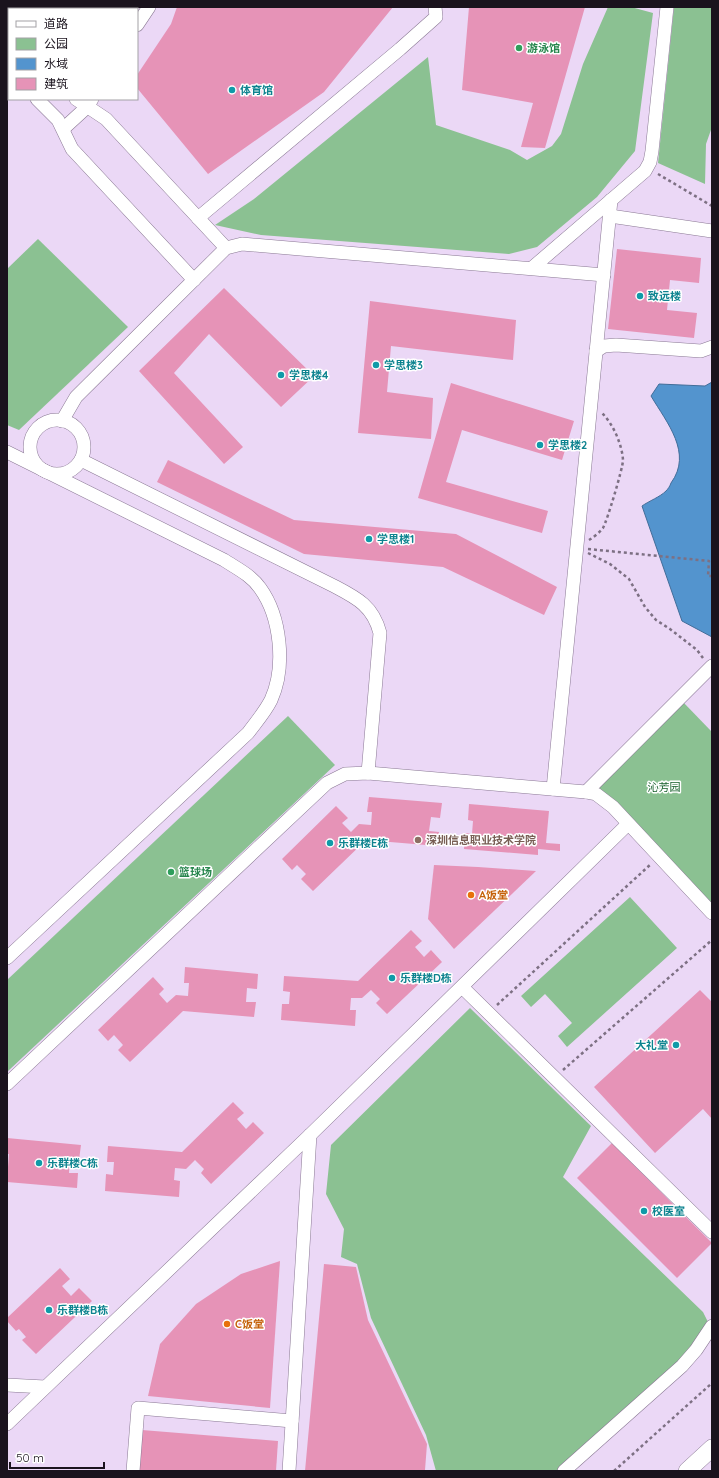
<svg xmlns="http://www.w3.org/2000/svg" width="719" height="1478" font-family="Quicksand,'Noto Sans SC',sans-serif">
<rect width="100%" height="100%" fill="#ebd8f6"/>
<g fill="#8bc192">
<polygon points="608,7 631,7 653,13 635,151 597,197 537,247 509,254 261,235 215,225 254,199 428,57 436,125 510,150 527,160 552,146 561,134 583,64"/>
<polygon points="674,7 712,7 712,127 706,144 705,184 658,163"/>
<polygon points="38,239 128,327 19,430 7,425 7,269"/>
<polygon points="683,702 712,732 712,904 596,786"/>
<polygon points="288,716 335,765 7,1072 7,980"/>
<polygon points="630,897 677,948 567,1047 558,1036 572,1023 545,994 531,1007 521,996"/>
<polygon points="470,1008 591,1126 563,1177 703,1312 709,1324 686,1354 559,1471 436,1471 426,1435 371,1318 357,1264 341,1257 344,1229 326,1194 331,1145"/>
</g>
<path fill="#5394ce" stroke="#426d99" d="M712,382V637L682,621L642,506C649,501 660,497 666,491C668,489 670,486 671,483C693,453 667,423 651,396L659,384L705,386Z"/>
<g fill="#e693b7">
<polygon points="177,7 393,7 324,92 208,174 137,88 137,75 171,24"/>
<polygon points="469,7 585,7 545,148 521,147 533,103 462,90"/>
<polygon points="617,249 701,258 699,283 670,280 667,310 697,313 694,338 608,329"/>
<polygon points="224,288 314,376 281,407 209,334 174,373 243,447 224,464 139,371"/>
<polygon points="370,301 516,320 513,360 391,346 387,392 433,398 431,439 358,433"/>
<polygon points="451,383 574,421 562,460 462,430 446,482 548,511 542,533 418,498"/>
<polygon points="168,460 294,520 456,534 557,587 544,615 443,567 304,554 157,482"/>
<polygon points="369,797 442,803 440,818 431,817 429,831 439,832 438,846 366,840 313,891 301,879 306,874 297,865 292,870 282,859 336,806 348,818 342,823 351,832 359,824 371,825 372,812 367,812"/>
<polygon points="469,804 549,811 546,843 560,844 560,851 538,849 538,855 464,849 465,833 472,834 473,821 468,820"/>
<polygon points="434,865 478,867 536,871 454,949 428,919"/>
<polygon points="411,930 422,941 415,947 424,957 431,950 442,962 387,1014 376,1003 380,999 371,990 362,998 351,998 350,1010 356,1010 355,1026 281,1020 282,1004 289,1004 290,992 283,991 284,976 358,981"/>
<polygon points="185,967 258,974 257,989 247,988 246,1002 256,1002 254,1017 183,1011 130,1062 118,1050 123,1045 114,1035 108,1041 98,1030 153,977 164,989 159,994 167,1003 176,995 188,996 189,983 184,983"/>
<polygon points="700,990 712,1002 712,1119 703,1109 655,1153 594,1087"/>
<polygon points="233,1102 244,1113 237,1119 246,1129 253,1122 264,1133 211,1184 201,1173 204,1169 195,1160 186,1169 175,1168 174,1180 180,1181 179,1197 105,1191 106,1174 113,1175 114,1162 107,1162 108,1146 182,1152"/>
<polygon points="7,1138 81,1145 79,1160 70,1159 69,1173 78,1173 77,1188 7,1182 7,1167 8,1167 9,1154 7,1154"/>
<polygon points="612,1143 712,1243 677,1278 577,1178"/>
<polygon points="280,1261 270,1408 148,1396 160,1344 196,1304 241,1274"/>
<polygon points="324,1264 356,1267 368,1320 427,1444 425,1470 305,1471"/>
<polygon points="60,1268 70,1279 62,1286 71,1296 79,1288 92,1301 36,1354 22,1340 26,1337 19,1329 16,1331 7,1321 7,1318"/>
<polygon points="142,1430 278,1441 276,1471 139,1471"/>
</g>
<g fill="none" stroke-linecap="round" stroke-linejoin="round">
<g stroke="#8a7994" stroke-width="14">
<g id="minor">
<polyline points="137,25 149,7"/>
<polyline points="7,68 9,70"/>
<polyline points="37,99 58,120 72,149 194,280"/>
<polyline points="76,99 106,119 226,248"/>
<polyline points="63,129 87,107 92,99"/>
<polyline points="610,216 712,231"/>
<polyline points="198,218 400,49 436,17 435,7"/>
<polyline points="532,268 645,171 650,162 652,151 667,7"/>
<polyline points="596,351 604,346 616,345 701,351 712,347"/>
<circle cx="57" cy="447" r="27"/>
<polyline points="62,421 76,397 226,248 242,244 604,275"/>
<path d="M7,452L224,560C236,568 251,575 260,588C281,617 286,667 271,700C265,712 256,722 248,733L7,958"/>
<path d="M81,460L334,586C357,598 373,606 380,633L368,773"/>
<polyline points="553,789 611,200"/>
<polyline points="586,792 712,666"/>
<polyline points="462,987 712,1232"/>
<polyline points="7,1084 327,783 345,774 368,773 586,792 596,794 613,807 712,913"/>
<polyline points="7,1385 45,1387"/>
<polyline points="7,1424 310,1135 628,824"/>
<polyline points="133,1471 138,1408 292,1421"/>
<polyline points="289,1471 310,1135"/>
<polyline points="564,1471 682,1366 696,1350 712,1326"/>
</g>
</g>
<g stroke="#8a7994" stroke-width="18">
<g id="major">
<polyline points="52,9 54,7"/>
<polyline points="7,14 9,12"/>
<polyline points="7,52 9,50"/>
<polyline points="687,1471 712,1448"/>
</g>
</g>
<g stroke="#7d7083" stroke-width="2.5" stroke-dasharray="3 3" stroke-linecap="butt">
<polyline points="658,174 712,206"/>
<path d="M589,540C594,537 600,532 603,528C607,521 623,468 623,460C622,444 613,424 602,413"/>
<polyline points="588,549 709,561 708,576 712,576"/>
<polyline points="588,553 610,564 629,579 645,607 656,620 670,629 697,650 703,658"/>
<polyline points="497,1005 651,864"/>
<polyline points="563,1070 712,940"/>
<polyline points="614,1471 712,1383"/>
</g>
<use href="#minor" stroke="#fff" stroke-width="13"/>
<use href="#major" stroke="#fff" stroke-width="17"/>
</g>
<g fill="#2e9e5b" stroke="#fff" stroke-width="1.5">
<circle cx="519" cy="48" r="4"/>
<circle cx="171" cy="872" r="4"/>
</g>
<g fill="#0f9aa8" stroke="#fff" stroke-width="1.5">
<circle cx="232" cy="90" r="4"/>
<circle cx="640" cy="296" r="4"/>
<circle cx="376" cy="365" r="4"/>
<circle cx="281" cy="375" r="4"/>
<circle cx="540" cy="445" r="4"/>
<circle cx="369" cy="539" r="4"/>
<circle cx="330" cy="843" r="4"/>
<circle cx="392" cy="978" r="4"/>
<circle cx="676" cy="1045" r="4"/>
<circle cx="39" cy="1163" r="4"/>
<circle cx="644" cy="1211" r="4"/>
<circle cx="49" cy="1310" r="4"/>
</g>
<circle fill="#8d6e63" stroke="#fff" stroke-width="1.5" cx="418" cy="840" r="4"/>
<g fill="#e8710a" stroke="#fff" stroke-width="1.5">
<circle cx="471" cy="895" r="4"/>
<circle cx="227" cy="1324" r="4"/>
</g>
<g text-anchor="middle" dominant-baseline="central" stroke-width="3" stroke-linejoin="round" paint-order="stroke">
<g font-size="11" font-weight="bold" fill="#27864d" stroke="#fff" text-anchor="start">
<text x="527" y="48">游泳馆</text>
<text x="179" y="872">篮球场</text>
</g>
<g font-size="11" font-weight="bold" fill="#0d838f" stroke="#fff" text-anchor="start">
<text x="240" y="90">体育馆</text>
<text x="648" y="296">致远楼</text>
<text x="384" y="365">学思楼3</text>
<text x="289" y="375">学思楼4</text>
<text x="548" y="445">学思楼2</text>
<text x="377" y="539">学思楼1</text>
<text x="338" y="843">乐群楼E栋</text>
<text x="400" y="978">乐群楼D栋</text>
<text x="668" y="1045" text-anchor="end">大礼堂</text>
<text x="47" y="1163">乐群楼C栋</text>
<text x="652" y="1211">校医室</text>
<text x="57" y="1310">乐群楼B栋</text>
</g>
<g font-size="11" fill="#145f29" stroke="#fff">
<text x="664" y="787">沁芳园</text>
</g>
<g font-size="11" font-weight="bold" fill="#785e54" stroke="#fff" text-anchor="start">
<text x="426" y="840">深圳信息职业技术学院</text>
</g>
<g font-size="11" font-weight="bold" fill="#c56008" stroke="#fff" text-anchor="start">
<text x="479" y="895">A饭堂</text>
<text x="235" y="1324">C饭堂</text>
</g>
</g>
<rect width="719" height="1478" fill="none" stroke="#1a131d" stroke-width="16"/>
<rect x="8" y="8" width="130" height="92" fill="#ffffff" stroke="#a3a1a5"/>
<rect x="16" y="21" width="20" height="6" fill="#ffffff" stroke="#a3a1a5"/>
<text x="44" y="28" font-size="12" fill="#1a131d">道路</text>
<rect x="16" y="38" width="20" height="12" fill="#8bc192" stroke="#a3a1a5"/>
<text x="44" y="48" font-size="12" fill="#1a131d">公园</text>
<rect x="16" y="58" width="20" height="12" fill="#5394ce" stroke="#a3a1a5"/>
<text x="44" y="68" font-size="12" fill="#1a131d">水域</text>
<rect x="16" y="78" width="20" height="12" fill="#e693b7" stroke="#a3a1a5"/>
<text x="44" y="88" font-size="12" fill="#1a131d">建筑</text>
<path d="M10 1462v6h94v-6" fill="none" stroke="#1a131d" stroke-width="2"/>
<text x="16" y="1462" font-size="12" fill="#1a131d" stroke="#ffffff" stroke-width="3" paint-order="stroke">50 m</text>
</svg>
